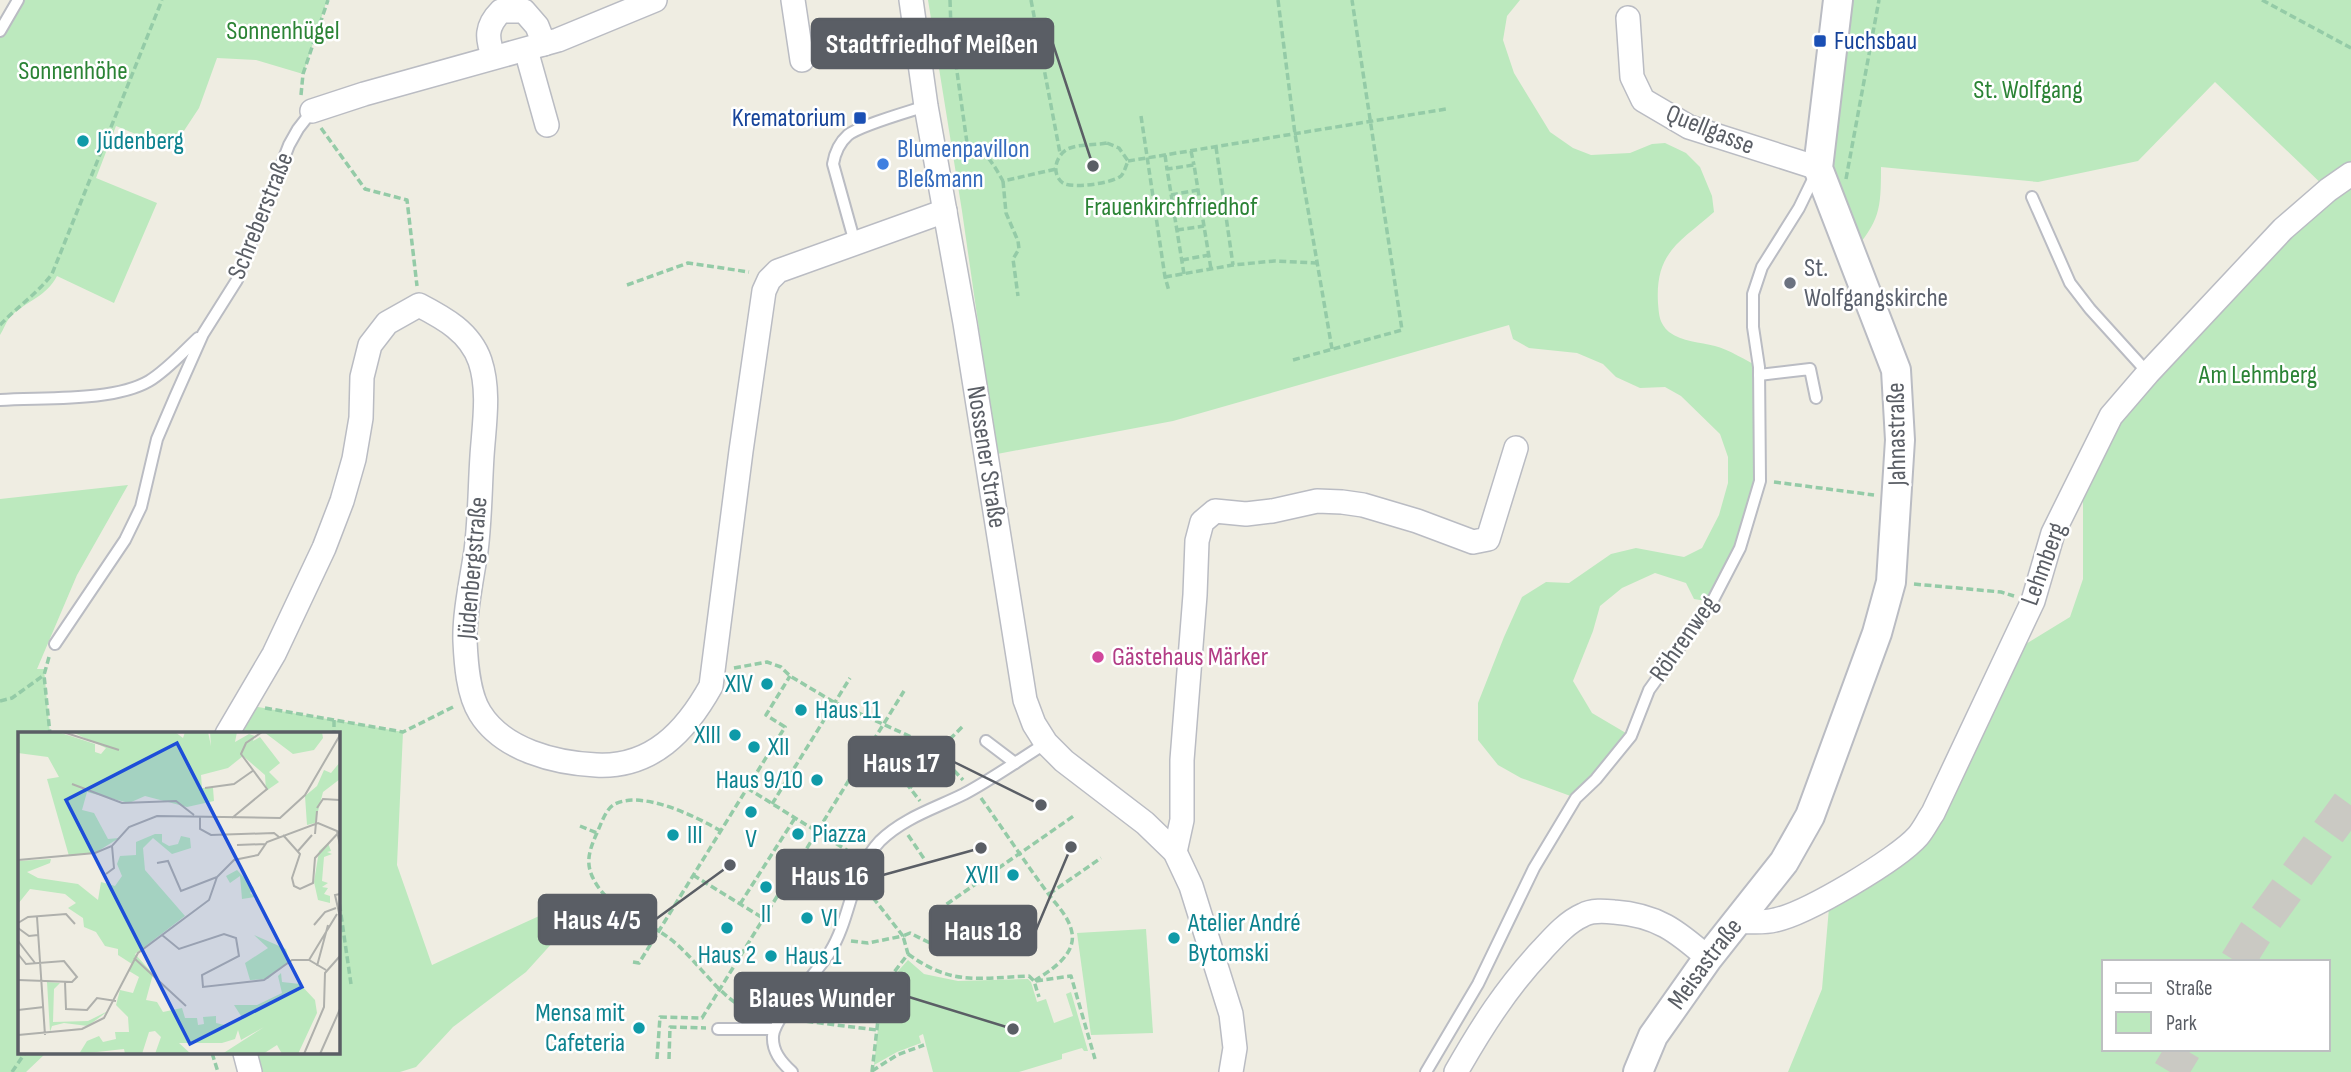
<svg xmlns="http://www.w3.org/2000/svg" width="2351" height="1072" font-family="'Sofia Sans Condensed',sans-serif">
<rect width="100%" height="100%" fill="#efede2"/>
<g fill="#bce9be" fill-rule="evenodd">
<path d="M18,0H327L303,74L256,60L217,58L199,108L172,149L116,126L96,178L157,203L114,303L57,276C47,296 27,301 12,315C7,319 4,329 0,335V31Z"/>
<path d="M928,0H1520L1507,16L1503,40L1514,73L1550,132L1573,148L1591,155L1630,153L1652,144L1665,143L1686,153L1700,167L1712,196L1714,212C1680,242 1655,252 1658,303C1659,315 1659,323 1669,332C1682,342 1700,342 1715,346C1730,350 1745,360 1759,367L1760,461L1740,548L1712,602L1694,599L1686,583L1655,573L1622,588L1600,606L1593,631L1573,681L1592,713L1631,736L1576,798L1521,778L1498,765L1478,740V703L1504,637L1522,597L1546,582L1569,583L1611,554L1636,548L1684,557L1702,548L1719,515L1728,483V457L1720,434L1681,396L1665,387L1640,388L1616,377L1603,364L1577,353L1529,348L1513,339L1509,325L1173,421L997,454L962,211Z"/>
<path d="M1838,0H2351V1072H1788L1822,989L1830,896L1904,849L2008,655L2070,617L2083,579V472L2137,398L2221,313L2306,219L2328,190L2215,82L2138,161L2038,182L1881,167C1881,210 1880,221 1851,254L1818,168ZM2104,962H2328V1049H2104Z"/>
<polygon points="128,485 77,575 37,669 44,669 50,734 19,734 19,1053 46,1053 26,1072 0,1072 0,499"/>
<polygon points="246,701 258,707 403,732 397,865 432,965 561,906 583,909 526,972 453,1027 416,1067 400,1072 250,1072 245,1053 338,1053 338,734 227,734"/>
<polygon points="1146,929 1153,1033 1091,1035 1077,933"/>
<polygon points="908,960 924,974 958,981 1028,979 1031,982 1037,1002 1046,999 1054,1023 1073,1016 1066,994 1071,992 1088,1051 1084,1051 1082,1048 1062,1054 1062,1059 1019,1072 933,1072 923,1034 919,1036 921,1043 897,1052 874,1065 880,1010 890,980"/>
</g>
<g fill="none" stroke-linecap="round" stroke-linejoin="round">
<g stroke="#cac9c3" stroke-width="35" stroke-dasharray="35 18" stroke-linecap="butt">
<polyline points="2237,962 2255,933 2351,801"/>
<polyline points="2170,1072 2184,1049"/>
</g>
<g stroke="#babcc3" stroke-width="14">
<g id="service">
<polyline points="0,31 18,0"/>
<polyline points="2032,197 2070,283 2090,309 2148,373"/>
<path d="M855,243L833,164C835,152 839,143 848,135C861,125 908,112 926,106"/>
<polyline points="1759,375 1810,369 1816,398"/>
<path d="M0,400C42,397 113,402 149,381C167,370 183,352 198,338"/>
<polyline points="55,644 125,540 141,507 157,439 175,397 203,334 237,280 289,145 298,129 312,111"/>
<polyline points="986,741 1015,763 1046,743"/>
<polyline points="718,1029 774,1029"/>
<path d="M792,1072C781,1062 772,1051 773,1036C774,1018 818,971 830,952C852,916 850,873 880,841C903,818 936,808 964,794C981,785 998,774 1015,763"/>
<polyline points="1426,1072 1478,984 1534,868 1576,798 1596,779 1631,736 1649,690 1712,602 1740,548 1760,481 1759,367 1753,327 1753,294 1762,267 1799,208 1816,173"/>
</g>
</g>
<g stroke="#babcc3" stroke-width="26">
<g id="minor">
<polyline points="793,0 802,60"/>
<polyline points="911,0 926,106 965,323 1025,700 1034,724 1046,743 1064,761 1145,823 1175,852 1191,886 1231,1014 1235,1048 1231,1072"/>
<polyline points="1628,18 1632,77 1643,100 1689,127 1818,168"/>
<polyline points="526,50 547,125"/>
<path d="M494,57C486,38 486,26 501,11H524L537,26L544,44"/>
<polyline points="312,111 364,94 558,40 655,0"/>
<path d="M227,734L274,654L324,548L342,501L354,459L361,418L362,377L370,345L387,323L419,305C444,318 470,332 480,361C490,391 484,425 482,456C480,487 480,520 476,551C472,578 464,614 465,641C466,663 468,694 480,713C503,750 555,763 596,765C652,768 686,731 711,686L741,451L764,291L769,280L778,271L945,211"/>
<polyline points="1175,852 1182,820 1182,760 1195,595 1197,541 1202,522 1215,511 1246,514 1272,511 1317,501 1342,502 1363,505 1417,521 1473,542 1488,539 1516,448"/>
<path d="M1738,921C1750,922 1763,923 1775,920C1806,914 1898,859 1918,836C1924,829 1928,820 1933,813L2033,601L2053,533L2111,416L2148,373L2283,229L2328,190L2351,174"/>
<polyline points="245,1053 250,1072"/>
<path d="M1456,1072C1481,1028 1507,987 1542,950C1554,937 1567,922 1583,915C1592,910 1604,911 1614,912C1657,915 1677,931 1708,958"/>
</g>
</g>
<g stroke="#babcc3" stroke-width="32">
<g id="tertiary">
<path id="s1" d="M1638,1072L1653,1036L1708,958L1784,862L1810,816L1877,633L1891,582L1900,440L1896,370L1818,168L1838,0"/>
</g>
</g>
<g stroke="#94cba7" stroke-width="3.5" stroke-dasharray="7 3.5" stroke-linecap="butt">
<polyline points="950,0 951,29 967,143"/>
<polyline points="1031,0 1060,153"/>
<polyline points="1278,0 1295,134 1332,349"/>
<polyline points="2262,0 2351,48"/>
<polyline points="301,95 303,74 328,0"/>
<polyline points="1141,116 1165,277 1169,291"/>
<polyline points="321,128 365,189 407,200 417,286"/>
<path d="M1107,143L1119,148L1128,161C1126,166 1124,173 1121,176C1113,183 1073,189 1063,183C1050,174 1056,153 1070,148C1081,144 1096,145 1107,143Z"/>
<path d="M951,144C980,141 990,158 1003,181L1056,169"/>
<polyline points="1216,147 1233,265"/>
<polyline points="1191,151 1194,165"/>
<polyline points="1165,155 1167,169"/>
<polyline points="1128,161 1446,109"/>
<polyline points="1846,179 1879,0"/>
<polyline points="1003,181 1006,213 1018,241 1019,249 1013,259 1018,296"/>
<polyline points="1171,195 1198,190"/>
<polyline points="1177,230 1204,226"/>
<polyline points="1182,260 1209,255"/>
<polyline points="1184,274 1167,169 1194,165 1211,269"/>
<polyline points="1165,277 1233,265 1274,261 1317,263"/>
<polyline points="627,285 688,263 749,272"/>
<path d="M0,325C17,307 37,294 52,274L162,0"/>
<polyline points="1293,360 1402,330 1352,0"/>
<polyline points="1774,482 1874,495"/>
<polyline points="1914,584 2001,592 2014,596"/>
<polyline points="49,657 44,675 50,734"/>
<polyline points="734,668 767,662 781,667 790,676 832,701 918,740 935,750 963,780"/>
<polyline points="0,701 12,698 44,675"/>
<polyline points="265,708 403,732 455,706"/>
<polyline points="334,720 334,734"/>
<polyline points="906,783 920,801"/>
<polyline points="747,788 853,854"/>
<polyline points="910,788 931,758 963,726"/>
<path d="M981,798C1003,829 1024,861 1047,892C1056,905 1069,916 1072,933C1076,955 1050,971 1034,981"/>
<polyline points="772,804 850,678"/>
<polyline points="580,826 597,833"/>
<path d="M721,831C697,817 643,790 615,804C605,809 601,825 596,835C589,851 585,864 594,880C608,908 645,920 669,938C699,960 720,1002 757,1014"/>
<polyline points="908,835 925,860"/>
<polyline points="693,875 763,918"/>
<polyline points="338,894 351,984"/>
<polyline points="1049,894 1101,858"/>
<polyline points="740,904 795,818"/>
<polyline points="851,941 868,943 903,936 867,890"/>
<path d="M908,954C952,986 978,978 1029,976L1034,981L1039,997"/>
<polyline points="633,962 639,963 785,727 766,715 790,676"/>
<polyline points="1036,981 1071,976 1095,1059"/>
<polyline points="796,1020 877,1030"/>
<polyline points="212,1053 218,1072"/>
<polyline points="657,1059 660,1017 702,1018 904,691"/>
<polyline points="669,1059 670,1027 706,1028"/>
<polyline points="872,1071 897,1055 924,1045"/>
<polyline points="12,1072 25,1053"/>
<polyline points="872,1072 879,1011 885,984 908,954 903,936 910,933 932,944 944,938 935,921 944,906 1075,815"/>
</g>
<use href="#service" stroke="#fff" stroke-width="10"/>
<use href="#minor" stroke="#fff" stroke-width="23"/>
<use href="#tertiary" stroke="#fff" stroke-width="28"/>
</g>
<g fill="#1a4fb4" stroke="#fff" stroke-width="2.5">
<rect x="1813" y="34" width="14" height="14" rx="3.5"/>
<rect x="853" y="111" width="14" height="14" rx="3.5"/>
</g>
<g fill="#0f9aa8" stroke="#fff" stroke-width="2.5">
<circle cx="83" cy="141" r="7"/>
<circle cx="767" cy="684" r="7"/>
<circle cx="801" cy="710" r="7"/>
<circle cx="735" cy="735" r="7"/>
<circle cx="754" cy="747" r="7"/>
<circle cx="817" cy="780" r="7"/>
<circle cx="751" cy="812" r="7"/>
<circle cx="798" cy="834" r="7"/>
<circle cx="673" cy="835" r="7"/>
<circle cx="1013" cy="875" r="7"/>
<circle cx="766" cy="887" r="7"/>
<circle cx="807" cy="918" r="7"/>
<circle cx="727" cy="928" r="7"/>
<circle cx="1174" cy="938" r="7"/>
<circle cx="771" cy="956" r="7"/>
<circle cx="639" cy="1028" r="7"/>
</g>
<circle fill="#3f7fe0" stroke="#fff" stroke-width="2.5" cx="883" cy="164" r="7"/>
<circle fill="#6b7280" stroke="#fff" stroke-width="2.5" cx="1790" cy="283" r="7"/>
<circle fill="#d1479c" stroke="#fff" stroke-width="2.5" cx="1098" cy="657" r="7"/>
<g text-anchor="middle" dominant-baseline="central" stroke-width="5" stroke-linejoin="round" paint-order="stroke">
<g font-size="26" fill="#2b8335" stroke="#fff">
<text x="283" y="31">Sonnenhügel</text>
<text x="73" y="71">Sonnenhöhe</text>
<text x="2028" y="90">St. Wolfgang</text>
<text x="1171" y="207">Frauenkirchfriedhof</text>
<text x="2258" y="375">Am Lehmberg</text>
</g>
<g font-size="26" fill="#164399" stroke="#fff" text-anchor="start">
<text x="1834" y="41">Fuchsbau</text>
<text x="846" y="118" text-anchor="end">Krematorium</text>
</g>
<g font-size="26" fill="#5a5e65" stroke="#fff">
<text transform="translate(1710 130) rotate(22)">Quellgasse</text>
<text transform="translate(261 216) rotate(-68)">Schreberstraße</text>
<text transform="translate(1897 434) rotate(-91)">Jahnastraße</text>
<text transform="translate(986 457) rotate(81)">Nossener Straße</text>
<text transform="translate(2044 564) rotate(-70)">Lehmberg</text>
<text transform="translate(473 568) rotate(-85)">Jüdenbergstraße</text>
<text transform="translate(1684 639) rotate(-55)">Röhrenweg</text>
<text stroke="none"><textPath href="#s1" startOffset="128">Meisastraße</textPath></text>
</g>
<g font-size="26" fill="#0d838f" stroke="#fff" text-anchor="start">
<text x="97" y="141">Jüdenberg</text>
<text x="753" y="684" text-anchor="end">XIV</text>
<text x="815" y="710">Haus 11</text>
<text x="721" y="735" text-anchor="end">XIII</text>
<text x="768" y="747">XII</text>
<text x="803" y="780" text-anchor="end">Haus 9/10</text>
<text x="812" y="834">Piazza</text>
<text x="687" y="835">III</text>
<text x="751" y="839" text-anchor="middle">V</text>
<text x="999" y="875" text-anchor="end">XVII</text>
<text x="766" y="914" text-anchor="middle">II</text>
<text x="821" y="918">VI</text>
<text x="1188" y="923">Atelier André<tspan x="1188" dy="30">Bytomski</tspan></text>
<text x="727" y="955" text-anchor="middle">Haus 2</text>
<text x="785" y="956">Haus 1</text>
<text x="625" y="1013" text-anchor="end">Mensa mit<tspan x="625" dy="30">Cafeteria</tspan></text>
</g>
<g font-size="26" fill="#366cbe" stroke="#fff" text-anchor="start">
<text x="897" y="149">Blumenpavillon<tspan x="897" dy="30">Bleßmann</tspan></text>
</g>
<g font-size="26" fill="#5b616d" stroke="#fff" text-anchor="start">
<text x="1804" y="268">St.<tspan x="1804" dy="30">Wolfgangskirche</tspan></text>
</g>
<g font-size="26" fill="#b23c85" stroke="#fff" text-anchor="start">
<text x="1112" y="657">Gästehaus Märker</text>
</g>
</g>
<g transform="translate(18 732)">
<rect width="322" height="322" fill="#efede2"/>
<path d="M0,0H40L77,12V20L83,22L88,16L54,0H157L165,6L167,0H190L193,14L192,0H219L217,10L231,2L237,4L235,9L242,5L262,31L251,40L261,50L248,59L247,43L225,24L210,36L183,43L184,56H195L196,69L169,75L127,64L111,71L69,60L64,78L76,81L90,107L101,106L77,121L51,124L29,47L41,45L30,25L0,21ZM246,0H304L305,6L296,18L275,22ZM322,30V47L305,60L297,91L289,93L287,64L299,54L306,38L313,41ZM137,102H144V110L151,114L160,112L163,104L172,106L173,116L154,122L135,106L125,116L127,138L167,184L117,222L135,242L128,268L139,270L145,280L164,276L167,286H179L180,293L186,292L185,285L198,284V291L211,294L225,287L216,273H239L264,261L260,244L263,241L264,250L282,252L297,268L299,281L280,322H264L259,313L245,322H204L246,295L223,308L220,298L217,307L204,311H161L173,322H137L143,305L137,299L131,300L124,322H107L106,317L61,322L69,309L81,304L85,310L98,307L97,300H111L110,285L98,273L102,258L115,261L121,245L111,239L114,232L100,223V217L87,214L78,200L66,195L65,186L50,176L58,171L47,162L12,157L0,172V129L33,127L32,131L9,140L20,146L60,152L80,168L83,150L97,154L104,144L99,132L102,124L118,123V110ZM310,111L313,119L309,120L314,122L306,125L304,149L310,151L304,155L310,156L306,162L312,164V171L300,168L296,150L301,119ZM219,138L236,156L232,161L237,165L224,167L222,144L212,151L208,144ZM236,203L268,217L271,229L250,247L232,248L227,231L250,216ZM29,250L42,251L36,257L35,290L70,289L90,279L70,294L46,291L34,294L32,300Z" fill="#bce9be"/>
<path fill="none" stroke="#afb0ac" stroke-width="2" d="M45,0L101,18M54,52L104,71L158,69L176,83M187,56L216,52L236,38M299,76L305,67L322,68M182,84V97L193,103L256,101L261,105M214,86L249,57L223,22L228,11L244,0M297,102L299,79M265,103L282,122L274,146L276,154L282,157L295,151L297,126L322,99M219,113L248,112M280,119L294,103M0,128L77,121L94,114L111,95L139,84L262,86L287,63L322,3M139,131L150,129L163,159L199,145M88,142L96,136L94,114M322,162L317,163L322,185M19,185L27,303M0,191L10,185L48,182L57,192M296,193L307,180L318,176M0,196L11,204L20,203M144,203L161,217L206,202L218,206L221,224L184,243L185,255L246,248L274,228H291L308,238M0,209L17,231M0,222L8,232L46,229L59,245L54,250L0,248M116,226L168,274M291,228L319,182M299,234L310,193M47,250L48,277L69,278L79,266L98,269M0,278L26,275M0,303L64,297L86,286L120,221L191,168L199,145L216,128L240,123L249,110L300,91L319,99L322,113M286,322L306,275L307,241L322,224M302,322L322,277"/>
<path fill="#1d4ed8" fill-opacity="0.15" stroke="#1d4ed8" stroke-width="3.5" d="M159,11L284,255L172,312L48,68Z"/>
<rect width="322" height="322" fill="none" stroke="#5a5e65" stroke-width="3.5"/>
</g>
<path fill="none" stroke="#5a5e65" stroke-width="2.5" d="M1093 166L1053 44M1041 805L954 762M981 848L883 875M730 865L656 919M1071 847L1036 930M1013 1029L909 997"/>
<g fill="#5a5e65" stroke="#fff" stroke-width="2.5">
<circle cx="1093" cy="166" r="7"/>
<circle cx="1041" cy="805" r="7"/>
<circle cx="981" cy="848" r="7"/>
<circle cx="730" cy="865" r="7"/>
<circle cx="1071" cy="847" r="7"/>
<circle cx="1013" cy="1029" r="7"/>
</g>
<g fill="#5a5e65" stroke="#5a5e65" stroke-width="2.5">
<rect x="812" y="19" width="241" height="49" rx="7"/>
<rect x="849" y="737" width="105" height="49" rx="7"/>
<rect x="777" y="850" width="106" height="49" rx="7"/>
<rect x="539" y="895" width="117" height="49" rx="7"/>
<rect x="930" y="906" width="106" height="49" rx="7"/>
<rect x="735" y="973" width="174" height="49" rx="7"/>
</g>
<g font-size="28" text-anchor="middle" font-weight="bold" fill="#fff">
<text x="932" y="53">Stadtfriedhof Meißen</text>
<text x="901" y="772">Haus 17</text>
<text x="830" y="885">Haus 16</text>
<text x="597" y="929">Haus 4/5</text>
<text x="983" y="940">Haus 18</text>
<text x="822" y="1007">Blaues Wunder</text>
</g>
<rect x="2102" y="960" width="228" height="91" fill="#ffffff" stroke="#bdbfc1" stroke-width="2"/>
<rect x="2116" y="983" width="35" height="10" fill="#ffffff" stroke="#bdbfc1" stroke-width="2"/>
<text x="2166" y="995" font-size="21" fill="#5a5e65">Straße</text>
<rect x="2116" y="1012" width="35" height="21" fill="#bce9be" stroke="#bdbfc1" stroke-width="2"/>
<text x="2166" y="1030" font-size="21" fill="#5a5e65">Park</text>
</svg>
